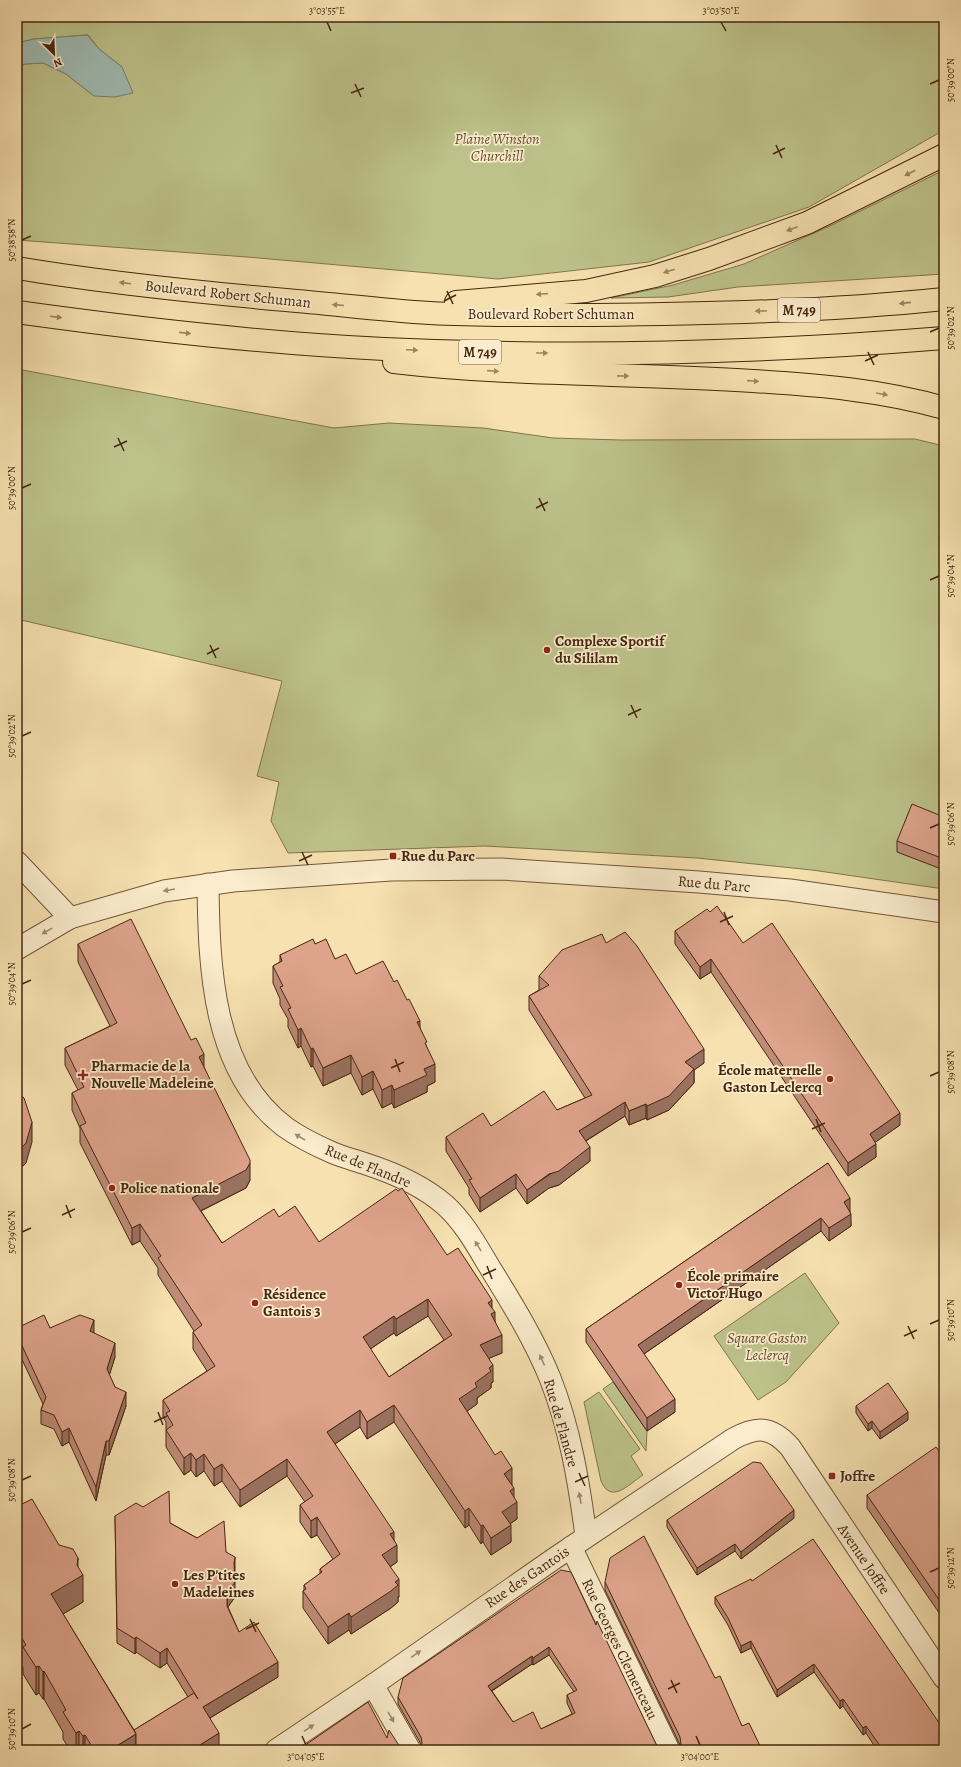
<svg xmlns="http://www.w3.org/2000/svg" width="961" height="1767" font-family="Alegreya,serif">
<rect width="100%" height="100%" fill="#f7e1b1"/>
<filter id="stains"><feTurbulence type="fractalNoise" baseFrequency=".005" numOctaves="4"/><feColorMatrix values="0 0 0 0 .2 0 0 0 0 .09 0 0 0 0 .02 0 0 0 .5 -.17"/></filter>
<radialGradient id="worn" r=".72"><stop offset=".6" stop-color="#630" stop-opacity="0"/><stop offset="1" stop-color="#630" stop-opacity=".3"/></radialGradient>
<g fill="#bdc28b" stroke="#82744e">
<polygon points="17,17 944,17 944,130 809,207 649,262 498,279 247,257 17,240 17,73 24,64 43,63 66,74 94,96 122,67 99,49 88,35 34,39 17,43"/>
<polygon points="944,170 944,274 738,287 668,297 611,298 673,285 744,264 832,225"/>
<polygon points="17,369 334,428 389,423 483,428 553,438 621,440 915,439 944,446 944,889 812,870 697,858 485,846 288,853 271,821 279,782 257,776 282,681 17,619"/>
<polygon points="805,1273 839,1323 786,1382 758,1400 714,1336"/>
<polygon points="613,1382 647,1431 646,1451 603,1389"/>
<path d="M599,1392L640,1449L631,1456L643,1475C629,1484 611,1505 601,1481L584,1402Z"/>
</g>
<polygon fill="#9fbcb4" stroke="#7b8072" points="87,35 99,49 122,67 133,93 115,97 94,96 66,74 43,63 24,64 17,73 17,43 34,39"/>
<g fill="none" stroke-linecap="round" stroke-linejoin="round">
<g stroke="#725638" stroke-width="23">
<g id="street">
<polyline points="17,862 70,918"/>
<path d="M208,884C209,967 212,1072 285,1127C299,1137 315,1145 331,1152C342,1157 355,1160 366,1164C394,1173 422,1185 445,1205C465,1223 478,1248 492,1271C513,1305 535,1341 550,1378C570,1428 579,1483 586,1536"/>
<polyline points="17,949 70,918 164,891 233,881 391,870 501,869 699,882 790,890 944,912"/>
<polyline points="571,1547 669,1750"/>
<polyline points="373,1685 410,1750"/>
<path d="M276,1750L373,1685L555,1558L733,1439C757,1426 771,1426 790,1447L944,1678"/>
</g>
</g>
<g stroke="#462710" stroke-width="24">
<g id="highway">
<path d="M17,268C106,283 196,292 286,300C334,304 382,310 430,313C485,316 539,315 594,315C711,314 828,311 944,299"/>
<polyline points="456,302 586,291 655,276 709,259 807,223 944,155"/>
<path d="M17,312C139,329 261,343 384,349C571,358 758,353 944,338"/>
<path d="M394,362C513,376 633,373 753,381C817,385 882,390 944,408"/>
</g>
</g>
<use href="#street" stroke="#faeccc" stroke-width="21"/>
<use href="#highway" stroke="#f7e1b1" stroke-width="22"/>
</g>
<g fill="#be8c78" stroke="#462710" fill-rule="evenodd">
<polygon points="944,817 944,870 897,852 897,841"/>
<polygon points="710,912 900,1125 875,1142 876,1157 848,1176 711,972 700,979 675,944 675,931"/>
<polygon points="606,943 704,1063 694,1070 694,1083 669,1110 647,1120 646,1118 629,1125 625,1116 586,1141 590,1161 559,1185 549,1188 527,1204 516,1188 480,1212 469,1194 469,1188 446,1151 446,1137 491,1126 557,1110 585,1098 529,1010 529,996 539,990 539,976"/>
<path d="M78,944L204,1067L250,1180L246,1188L201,1211L222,1243L279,1217L319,1242L447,1255L492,1309L502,1353L489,1358L493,1382L491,1383V1388L477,1398V1404L467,1411L512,1485L517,1519L510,1524L511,1542L491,1555L483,1542L481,1544L469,1525L465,1528L394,1422L367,1439L360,1427L335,1444L394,1541L397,1562L390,1567L399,1597H398V1602L391,1608L351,1634L349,1630L328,1644L303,1608V1591L304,1590V1585L320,1574V1569L333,1559L317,1535L311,1538L300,1522V1505L305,1502L287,1476L240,1507L222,1481L214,1486L204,1471L196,1477L191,1470L184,1475L166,1447V1422L163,1417V1400L207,1371L193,1349V1332L194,1331L158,1275V1268L140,1241L132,1245L80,1143V1128L72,1110V1093L78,1090L65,1065V1048L110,1026L78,962ZM428,1316L444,1340L389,1377L370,1349L394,1333L396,1336Z"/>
<polygon points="315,944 356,974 394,982 420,1028 427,1048 435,1082 427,1086 427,1092 394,1108 392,1103 382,1108 373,1089 362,1095 351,1073 323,1086 313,1066 311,1067 301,1046 298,1048 288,1027 288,1019 280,1005 280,999 273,983 273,966 280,962 280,955"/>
<polygon points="944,1152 944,1170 941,1165 941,1154"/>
<polygon points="828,1163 850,1211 851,1226 829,1241 821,1231 644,1354 675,1412 647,1431 586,1342 586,1329"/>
<polygon points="17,1328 50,1328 94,1333 115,1357 109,1375 115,1387 126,1406 109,1455 106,1455 96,1501 69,1442 62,1446 54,1429 41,1424 41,1410 43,1404 17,1349"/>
<polygon points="856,1406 908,1420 880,1439 872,1428 868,1431 856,1413"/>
<polygon points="944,1458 944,1620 867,1508 867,1495"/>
<polygon points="17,1503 59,1545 78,1568 83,1602 63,1614 134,1730 188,1697 167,1663 160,1668 136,1652 135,1654 117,1643 115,1516 170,1523 197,1538 226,1552 235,1572 234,1576 235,1597 228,1607 239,1632 278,1677 210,1718 219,1748 216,1750 70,1750 63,1739 63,1732 44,1699 43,1699 39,1693 36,1695 23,1674 23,1668 17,1658"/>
<polygon points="794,1518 741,1559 735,1551 697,1575 667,1527 667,1520"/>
<polygon points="752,1581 944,1750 877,1750 866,1733 863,1735 843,1706 840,1709 814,1672 777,1697 751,1648 741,1653 728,1625 715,1604 715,1597"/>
<polygon points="605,1582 715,1678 742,1726 679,1749 680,1745 605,1590"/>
<path d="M596,1625L658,1748L660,1750H419L420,1749L421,1746V1744L398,1704V1697ZM549,1655L574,1692L567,1695V1703L572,1714L541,1729L513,1722L492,1691L532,1664L533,1665Z"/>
</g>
<g fill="#9b7261" stroke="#462710">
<polygon points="711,959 711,972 700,979 700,967"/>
<polygon points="420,1021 420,1039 417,1022"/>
<polygon points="301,1028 301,1046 298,1048 298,1030"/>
<polygon points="313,1048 313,1066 311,1067 311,1049"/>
<polygon points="704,1049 704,1063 694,1070 694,1083 669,1110 647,1120 647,1106 685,1062"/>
<polygon points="204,1054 204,1071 199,1057"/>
<polygon points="351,1055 351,1073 323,1086 323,1068"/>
<polygon points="435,1064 435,1082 427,1086 427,1092 394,1108 394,1090 424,1069"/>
<polygon points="373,1071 373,1089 362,1095 362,1077"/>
<polygon points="392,1085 392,1103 382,1108 382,1090"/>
<polygon points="625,1102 625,1116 579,1145 579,1131"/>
<polygon points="646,1104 646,1118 629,1125 629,1111"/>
<polygon points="900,1113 900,1125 870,1146 870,1134"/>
<polygon points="32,1122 32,1142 26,1163 17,1172 17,1152"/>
<polygon points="876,1144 876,1157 848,1176 848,1163"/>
<polygon points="590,1147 590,1161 559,1185 549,1188 527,1204 527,1190"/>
<polygon points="250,1163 250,1180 246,1188 192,1215 192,1198"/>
<polygon points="516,1174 516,1188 480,1212 480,1198"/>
<polygon points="850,1198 850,1211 844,1215 844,1202"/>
<polygon points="851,1214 851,1226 829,1241 829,1228"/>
<polygon points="821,1218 821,1231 638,1358 638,1345"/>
<polygon points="140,1224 140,1241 132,1245 132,1228"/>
<polygon points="428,1299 428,1316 396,1336 396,1319"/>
<polygon points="492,1300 492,1313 495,1312 495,1329 488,1303"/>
<polygon points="394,1316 394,1333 363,1354 363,1337"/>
<polygon points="94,1320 94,1334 90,1331"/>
<polygon points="502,1335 502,1353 480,1362 480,1345"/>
<polygon points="115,1343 115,1357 107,1383 107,1369"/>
<polygon points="493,1365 493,1382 491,1383 491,1388 477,1398 477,1404 459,1417 459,1399 489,1368"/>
<polygon points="126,1392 126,1406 109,1455 109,1441"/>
<polygon points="675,1399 675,1412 647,1431 647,1418"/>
<polygon points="394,1405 394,1422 367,1439 367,1422"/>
<polygon points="360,1410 360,1427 327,1449 327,1432"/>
<polygon points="908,1412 908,1420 880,1439 880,1432"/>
<polygon points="872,1421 872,1428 868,1431 868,1424"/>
<polygon points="69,1428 69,1442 62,1446 62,1432"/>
<polygon points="106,1441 106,1455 96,1501 96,1487"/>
<polygon points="191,1453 191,1470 184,1475 184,1458"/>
<polygon points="204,1454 204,1471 196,1477 196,1460"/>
<polygon points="287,1459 287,1476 240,1507 240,1490"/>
<polygon points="222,1464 222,1481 214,1486 214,1469"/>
<polygon points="512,1468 512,1485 504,1474"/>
<polygon points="514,1488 514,1504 517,1502 517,1519 502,1529 502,1512 510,1491"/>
<polygon points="469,1508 469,1525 465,1528 465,1511"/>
<polygon points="794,1510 794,1518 741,1559 741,1552"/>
<polygon points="317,1517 317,1535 311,1538 311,1521"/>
<polygon points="483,1525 483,1542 481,1544 481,1526"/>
<polygon points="511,1525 511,1542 491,1555 491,1538"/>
<polygon points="394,1532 394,1547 397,1545 397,1562 382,1572 382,1555 390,1534"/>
<polygon points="735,1544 735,1551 697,1575 697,1568"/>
<polygon points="235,1557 235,1572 234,1578 234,1563"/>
<polygon points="78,1558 78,1578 83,1575 83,1602 51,1621 51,1594 77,1565"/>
<polygon points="399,1579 399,1597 398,1597 398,1602 391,1608 351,1634 351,1617"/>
<polygon points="235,1582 235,1597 227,1608 227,1593"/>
<polygon points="349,1613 349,1630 328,1644 328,1627"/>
<polygon points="136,1637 136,1652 135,1654 135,1639"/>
<polygon points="751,1641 751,1648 741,1653 741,1646"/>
<polygon points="549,1647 549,1655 533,1665 533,1658"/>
<polygon points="167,1648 167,1663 160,1668 160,1653"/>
<polygon points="532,1656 532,1664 488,1693 488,1686"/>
<polygon points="278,1662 278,1677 203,1722 203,1707"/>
<polygon points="814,1664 814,1672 777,1697 777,1690"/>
<polygon points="39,1666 39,1693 36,1695 36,1667"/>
<polygon points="44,1671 44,1699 43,1699 43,1672"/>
<polygon points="843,1699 843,1706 840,1709 840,1701"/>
<polygon points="866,1726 866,1733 863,1735 863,1728"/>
<polygon points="79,1731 79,1750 76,1750 76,1733"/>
<polygon points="219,1733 219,1748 216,1750 192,1750"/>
<polygon points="136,1734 136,1750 110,1750"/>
<polygon points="85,1735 85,1750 83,1750 83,1736"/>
<polygon points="528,1746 528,1750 522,1750"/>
</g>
<g fill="#dda38b" stroke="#462710" fill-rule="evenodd">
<polygon points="912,804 944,817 944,859 897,841"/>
<polygon points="717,906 743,943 772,923 900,1113 870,1134 876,1144 848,1163 711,959 700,967 675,931 707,909 710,912"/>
<path d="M131,919L191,1040L196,1038L204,1054L199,1057L250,1160V1163L246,1170L192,1198L222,1243L274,1209L279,1217L295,1206L319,1242L396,1189L398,1191L402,1188L447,1255L458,1248L492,1300L488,1303L495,1312L491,1314L502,1335L480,1345L493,1365L489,1368L491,1371L475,1383L477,1387L459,1399L495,1455L501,1451L512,1468L504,1474L514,1488L510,1491L517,1502L502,1512L511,1525L491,1538L483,1525L481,1526L469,1508L465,1511L394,1405L367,1422L360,1410L327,1432L394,1532L390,1534L397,1545L382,1555L399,1579L395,1582L398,1585L391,1591L351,1617L349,1613L328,1627L303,1591L306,1589L304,1585L322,1572L320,1569L340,1554L317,1517L311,1521L300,1505L313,1496L287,1459L240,1490L222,1464L214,1469L204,1454L196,1460L191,1453L184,1458L166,1430L173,1425L166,1413L170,1411L163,1400L215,1366L193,1332L202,1325L158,1258L161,1256L140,1224L132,1228L80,1126L86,1123L72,1093L84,1087L65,1048L117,1023L78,944ZM428,1299L452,1335L389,1377L363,1337L394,1316L396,1319Z"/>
<polygon points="625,932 637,946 704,1049 685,1062 694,1069 669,1096 647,1106 646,1104 629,1111 625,1102 579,1131 590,1147 559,1171 549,1174 527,1190 516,1174 480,1198 469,1180 472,1179 446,1137 483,1113 491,1126 544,1091 557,1110 592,1095 529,996 549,985 539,976 562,950 602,934 606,943"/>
<polygon points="313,939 315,944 326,939 335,959 346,954 356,974 383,961 394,982 397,980 407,1000 409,999 420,1021 417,1022 427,1042 425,1043 435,1064 424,1069 427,1075 394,1090 392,1085 382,1090 373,1071 362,1077 351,1055 323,1068 313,1048 311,1049 301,1028 298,1030 288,1009 291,1008 280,987 283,986 273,966 282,961 280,955"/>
<polygon points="17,1092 24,1098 32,1122 26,1143 17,1152"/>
<polygon points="944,1152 944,1159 941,1154"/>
<polygon points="828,1163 850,1198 844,1202 851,1214 829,1228 821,1218 638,1345 675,1399 647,1418 586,1329"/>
<polygon points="44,1315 50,1328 80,1315 94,1320 90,1331 115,1343 107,1369 115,1387 126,1392 109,1441 106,1441 96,1487 69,1428 62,1432 54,1415 41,1410 46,1397 17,1335 17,1328"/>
<polygon points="888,1383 908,1412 880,1432 872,1421 868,1424 856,1406"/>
<polygon points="936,1447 944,1458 944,1607 867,1495"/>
<polygon points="753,1462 761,1463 794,1510 741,1552 735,1544 697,1568 667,1520"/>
<polygon points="169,1491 170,1523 197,1538 224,1521 226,1552 235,1557 234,1563 235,1582 227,1593 227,1606 239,1632 254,1622 278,1662 203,1707 219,1733 192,1750 139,1750 136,1745 136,1734 134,1730 194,1693 198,1699 167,1648 160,1653 136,1637 135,1639 117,1628 115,1516 136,1503 143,1507"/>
<polygon points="32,1499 59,1545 73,1549 78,1558 77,1565 83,1575 51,1594 136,1734 110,1750 94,1750 85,1735 83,1736 79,1731 76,1733 63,1712 66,1710 44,1671 43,1672 39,1666 36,1667 23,1647 26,1645 17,1630 17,1503 22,1504"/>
<polygon points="644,1536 715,1678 720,1676 742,1726 749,1723 762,1750 678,1750 681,1744 680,1737 605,1582 610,1558"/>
<polygon points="813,1539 944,1730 944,1750 883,1750 866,1726 863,1728 843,1699 840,1701 814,1664 777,1690 751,1641 741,1646 728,1618 715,1597 751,1579 752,1581"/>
<path d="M561,1570L571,1572L596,1625L597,1621L658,1748L660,1750H531L528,1746L522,1750H419L420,1749L422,1743L421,1737L398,1697L403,1678ZM549,1647L577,1690L567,1695L575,1713L541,1729L533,1712L513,1722L488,1686L532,1656L533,1658Z"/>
<polygon points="368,1702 387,1738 389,1730 402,1750 298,1750"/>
</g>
<defs><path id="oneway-solid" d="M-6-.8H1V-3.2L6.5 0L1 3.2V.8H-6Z"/></defs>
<g fill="#9e8460">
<use href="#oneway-solid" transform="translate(910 173) rotate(153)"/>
<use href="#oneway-solid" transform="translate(792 229) rotate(159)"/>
<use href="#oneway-solid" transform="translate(669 271) rotate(162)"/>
<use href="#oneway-solid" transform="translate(125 283) rotate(-173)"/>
<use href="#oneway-solid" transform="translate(542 294) rotate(176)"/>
<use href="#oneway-solid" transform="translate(905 303) rotate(174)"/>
<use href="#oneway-solid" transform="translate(338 305) rotate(-175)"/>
<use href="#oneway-solid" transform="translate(761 311) rotate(177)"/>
<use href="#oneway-solid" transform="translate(56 317) rotate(7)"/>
<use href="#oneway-solid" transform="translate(185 333) rotate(6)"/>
<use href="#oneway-solid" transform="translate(412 350) rotate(2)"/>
<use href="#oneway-solid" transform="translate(542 353)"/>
<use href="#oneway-solid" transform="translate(493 371) rotate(4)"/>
<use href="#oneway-solid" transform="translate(623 376) rotate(1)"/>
<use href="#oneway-solid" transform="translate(753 381) rotate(4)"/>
<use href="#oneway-solid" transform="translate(882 394) rotate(10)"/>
</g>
<g fill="#a08a6e">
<use href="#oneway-solid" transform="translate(169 890) rotate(170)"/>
<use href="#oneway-solid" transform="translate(47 931) rotate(151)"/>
<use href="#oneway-solid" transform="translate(300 1137) rotate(-149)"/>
<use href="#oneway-solid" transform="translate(478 1246) rotate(-121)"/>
<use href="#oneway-solid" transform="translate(542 1360) rotate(-115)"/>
<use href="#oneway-solid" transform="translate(580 1498) rotate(-101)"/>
<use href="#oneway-solid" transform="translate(416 1654) rotate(-35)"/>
<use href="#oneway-solid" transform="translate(391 1717) rotate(60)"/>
<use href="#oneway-solid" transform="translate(309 1728) rotate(-34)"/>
</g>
<path fill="none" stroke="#462710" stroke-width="1.5" d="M327,22L331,31M721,22L726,31M355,84L361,97M930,84L939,80M351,93L364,88M776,145L782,158M773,154L785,148M22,240L31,236M447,291L453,304M444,301L456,295M930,332L939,328M868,352L874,365M865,361L878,355M118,438L124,451M114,447L127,441M22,488L31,484M539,498L545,511M536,508L548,502M930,580L939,576M210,645L216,658M207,654L219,648M631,705L637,718M628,715L641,709M22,736L31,732M930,828L939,824M302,852L308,865M299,861L312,855M724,912L729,925M720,922L733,916M22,984L31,980M395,1059L400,1072M391,1068L404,1062M930,1076L939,1072M816,1119L821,1132M812,1129L825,1123M66,1205L71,1218M62,1215L75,1209M22,1232L31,1228M487,1266L492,1279M483,1275L496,1269M930,1324L939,1320M908,1326L914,1339M904,1336L917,1330M158,1412L163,1425M154,1422L167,1416M579,1473L585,1486M22,1480L31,1476M575,1482L588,1476M930,1572L939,1568M250,1619L256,1632M246,1629L259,1623M671,1680L677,1693M668,1689L680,1683M22,1729L31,1724M302,1736L306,1745M696,1736L700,1745"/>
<g fill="#8f2418" stroke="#faeccc" stroke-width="1.5">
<circle cx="547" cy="650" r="4"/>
<rect x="389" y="852" width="8" height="8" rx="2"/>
<path d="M81 1069h4v4h4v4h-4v4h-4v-4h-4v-4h4z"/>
<circle cx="830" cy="1079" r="4"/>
<circle cx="112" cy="1188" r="4"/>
<circle cx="679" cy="1285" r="4"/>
<circle cx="255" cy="1303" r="4"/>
<rect x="828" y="1472" width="8" height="8" rx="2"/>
<circle cx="175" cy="1584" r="4"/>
</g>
<g text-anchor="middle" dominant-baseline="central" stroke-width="3.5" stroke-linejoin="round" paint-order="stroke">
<g fill="#faeccc" stroke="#7c6248" stroke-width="1">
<rect x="778" y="298" width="42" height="24" rx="3"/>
<rect x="459" y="340" width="42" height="24" rx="3"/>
</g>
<g font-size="14" font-weight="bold" fill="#462710">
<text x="799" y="310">M 749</text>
<text x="480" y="352">M 749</text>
</g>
<g font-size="15" font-style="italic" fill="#644e2f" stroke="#faeccc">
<text x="497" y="139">Plaine Winston<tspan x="497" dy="17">Churchill</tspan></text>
<text x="767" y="1338">Square Gaston<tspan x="767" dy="17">Leclercq</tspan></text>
</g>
<g font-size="15" fill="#462710" stroke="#faeccc">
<text transform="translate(228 294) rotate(6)">Boulevard Robert Schuman</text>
<text x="551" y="314">Boulevard Robert Schuman</text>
<text transform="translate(714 884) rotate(5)">Rue du Parc</text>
<text transform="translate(368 1166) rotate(22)">Rue de Flandre</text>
<text transform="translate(561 1423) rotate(74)">Rue de Flandre</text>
<text transform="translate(864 1559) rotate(56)">Avenue Joffre</text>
<text transform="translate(527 1577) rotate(-34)">Rue des Gantois</text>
<text transform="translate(620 1649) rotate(64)">Rue Georges Clemenceau</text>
</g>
<g font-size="15" font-weight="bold" fill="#462710" stroke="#faeccc" text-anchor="start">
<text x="555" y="641">Complexe Sportif<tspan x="555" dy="17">du Sililam</tspan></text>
<text x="401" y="856">Rue du Parc</text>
<text x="91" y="1066">Pharmacie de la<tspan x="91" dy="17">Nouvelle Madeleine</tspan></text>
<text x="822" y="1070" text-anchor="end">École maternelle<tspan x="822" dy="17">Gaston Leclercq</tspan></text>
<text x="120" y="1188">Police nationale</text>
<text x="687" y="1276">École primaire<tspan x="687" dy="17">Victor Hugo</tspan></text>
<text x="263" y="1294">Résidence<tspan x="263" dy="17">Gantois 3</tspan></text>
<text x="840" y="1476">Joffre</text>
<text x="183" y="1575">Les P'tites<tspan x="183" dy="17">Madeleines</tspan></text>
</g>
</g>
<rect width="961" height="1767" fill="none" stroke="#f7e1b1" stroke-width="44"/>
<g transform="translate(54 54) rotate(156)" stroke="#faeccc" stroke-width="3" paint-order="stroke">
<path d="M0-3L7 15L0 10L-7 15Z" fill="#462710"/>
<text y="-6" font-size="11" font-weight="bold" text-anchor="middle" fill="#462710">N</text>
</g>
<rect x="22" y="22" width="917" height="1723" fill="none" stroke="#462710" stroke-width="1.5"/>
<g font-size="10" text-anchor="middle" fill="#462710">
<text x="327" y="14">3°03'55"E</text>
<text x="721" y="14">3°03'50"E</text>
<text transform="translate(950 80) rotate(-90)" y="4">50°39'00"N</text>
<text transform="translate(11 240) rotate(-90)" y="4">50°38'58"N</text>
<text transform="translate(950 328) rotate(-90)" y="4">50°39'02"N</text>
<text transform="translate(11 488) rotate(-90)" y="4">50°39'00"N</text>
<text transform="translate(950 576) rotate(-90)" y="4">50°39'04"N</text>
<text transform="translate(11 736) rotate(-90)" y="4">50°39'02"N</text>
<text transform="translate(950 824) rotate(-90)" y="4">50°39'06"N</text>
<text transform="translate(11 984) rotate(-90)" y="4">50°39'04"N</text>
<text transform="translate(950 1072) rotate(-90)" y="4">50°39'08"N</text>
<text transform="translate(11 1232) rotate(-90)" y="4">50°39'06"N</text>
<text transform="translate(950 1320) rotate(-90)" y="4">50°39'10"N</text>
<text transform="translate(11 1480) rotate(-90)" y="4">50°39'08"N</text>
<text transform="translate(950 1568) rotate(-90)" y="4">50°39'12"N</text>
<text transform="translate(11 1729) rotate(-90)" y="4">50°39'10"N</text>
<text x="306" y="1760">3°04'05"E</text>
<text x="700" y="1760">3°04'00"E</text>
</g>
<rect width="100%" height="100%" filter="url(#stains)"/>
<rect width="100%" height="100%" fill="url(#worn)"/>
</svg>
